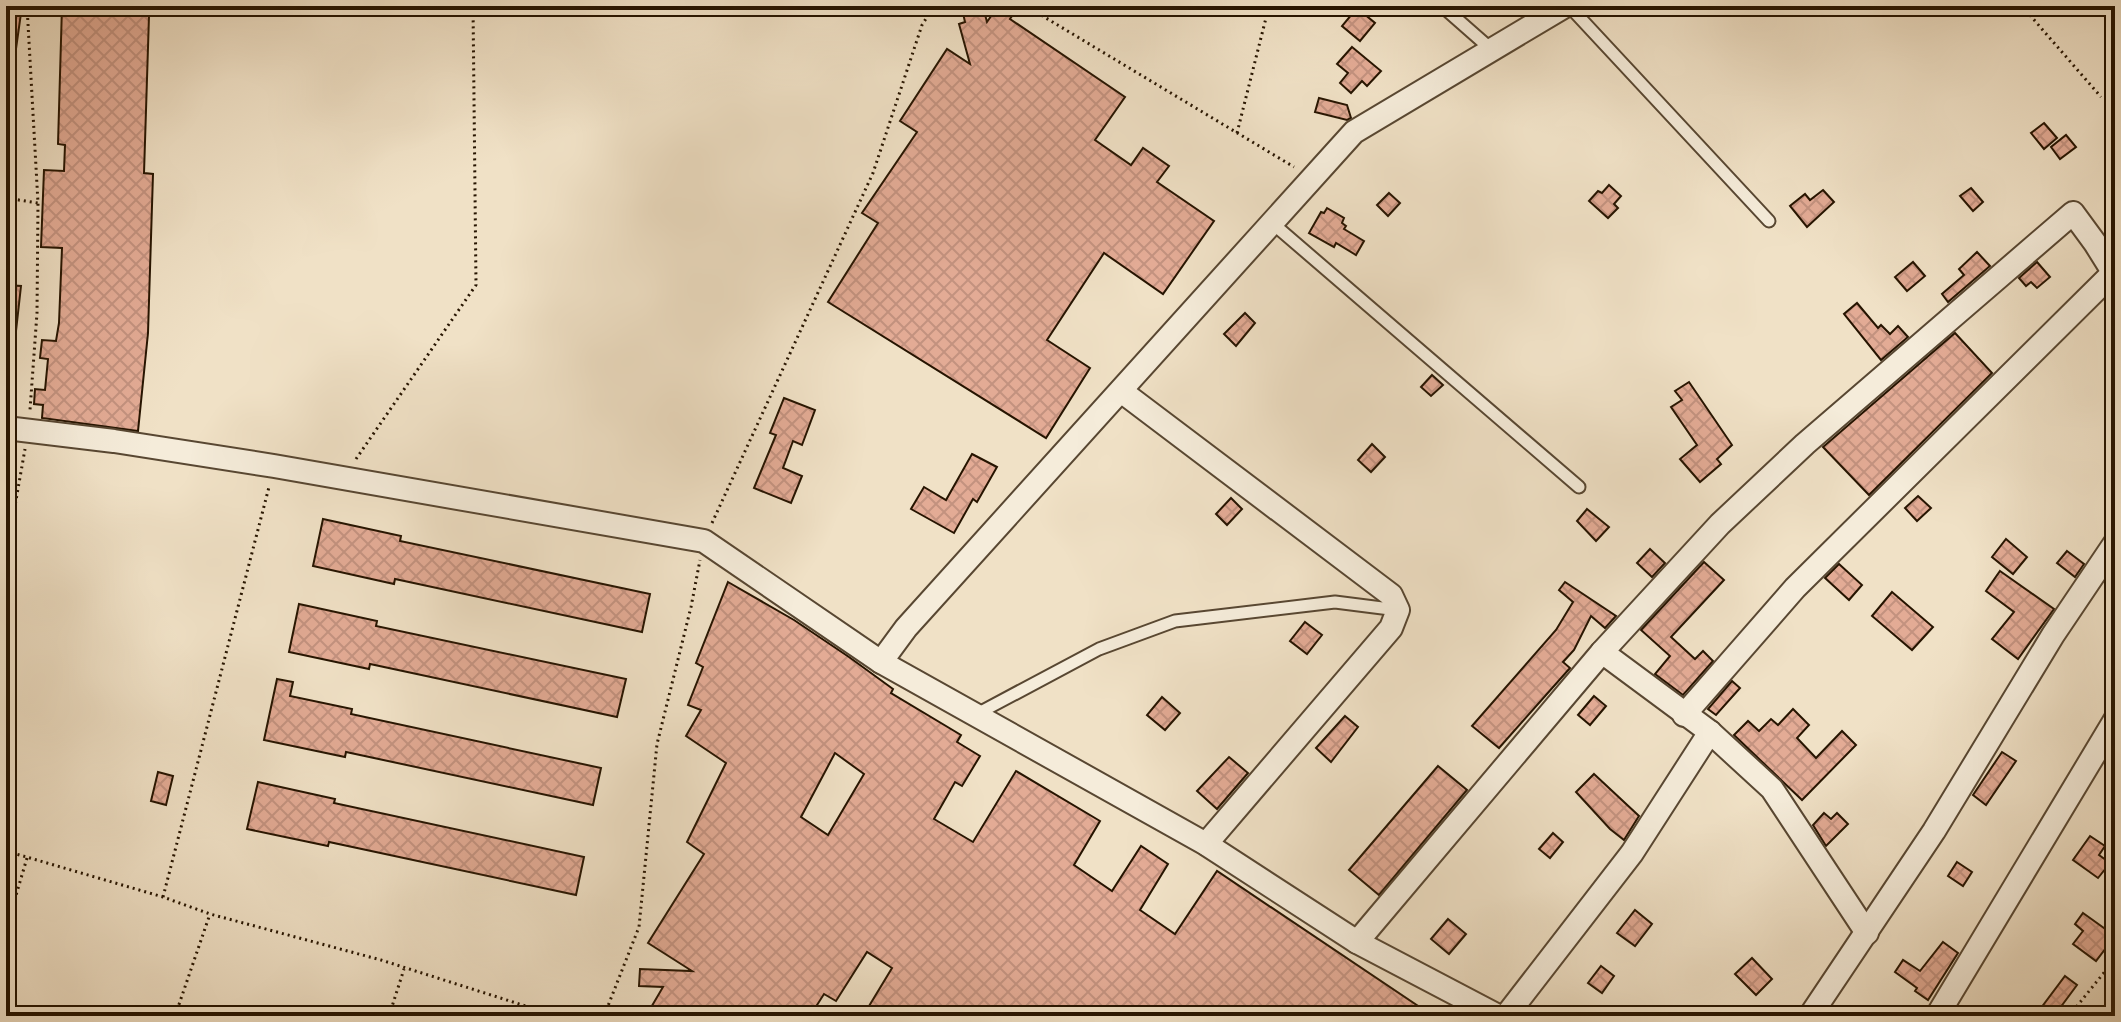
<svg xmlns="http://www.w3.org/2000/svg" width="2121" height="1022" font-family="Alegreya,serif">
<defs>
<pattern id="building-cross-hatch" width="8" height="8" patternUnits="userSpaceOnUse" patternTransform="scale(2)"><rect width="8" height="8" fill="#e3ab95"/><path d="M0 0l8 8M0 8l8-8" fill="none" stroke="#c3927f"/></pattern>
</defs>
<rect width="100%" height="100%" fill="#f0e1c6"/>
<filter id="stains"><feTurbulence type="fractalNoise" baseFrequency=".0025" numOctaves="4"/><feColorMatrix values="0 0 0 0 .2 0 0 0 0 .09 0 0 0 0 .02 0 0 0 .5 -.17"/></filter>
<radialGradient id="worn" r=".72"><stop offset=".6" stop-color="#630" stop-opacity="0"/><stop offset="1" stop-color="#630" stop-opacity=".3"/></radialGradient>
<g fill="url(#building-cross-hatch)" stroke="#261400" stroke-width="2" fill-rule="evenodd">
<polygon points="6,6 22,6 15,56 6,55"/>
<polygon points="62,6 149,16 144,173 153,174 148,333 138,431 42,418 43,405 34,404 35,389 45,390 48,359 40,358 42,340 56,341 59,323 62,248 41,247 44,170 64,171 65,145 58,144"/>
<polygon points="998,6 1012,16 1010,19 1125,97 1095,140 1131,165 1143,148 1169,166 1157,182 1214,221 1163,294 1104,253 1047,340 1090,368 1046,438 828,302 878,223 862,213 917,132 900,121 947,49 970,64 959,24 965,22 963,13 983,7 987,22"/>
<polygon points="1357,8 1375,23 1360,41 1342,26"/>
<polygon points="1352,47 1381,71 1367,86 1362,81 1351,93 1340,83 1348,73 1337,64"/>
<polygon points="1319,98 1347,105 1351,118 1347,120 1315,112"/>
<polygon points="2044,123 2057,138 2044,149 2031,133"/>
<polygon points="2066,135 2076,147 2060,159 2051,147"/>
<polygon points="1609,185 1621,196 1614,204 1618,208 1608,218 1589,201 1598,191 1602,193"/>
<polygon points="1971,188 1983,202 1973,211 1960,196"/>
<polygon points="1823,190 1834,202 1807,227 1790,206 1805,194 1810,200"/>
<polygon points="1389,193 1400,203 1388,216 1377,205"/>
<polygon points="1327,208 1344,218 1342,223 1346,226 1344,229 1364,241 1356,255 1336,243 1334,247 1309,233 1321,212 1324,213"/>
<polygon points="1977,252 1990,266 1948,302 1942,294 1964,275 1959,269"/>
<polygon points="1913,262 1925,276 1907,291 1895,277"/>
<polygon points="2037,262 2050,277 2037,288 2031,282 2026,286 2019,278"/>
<polygon points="6,285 21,286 16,331 6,331"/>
<polygon points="1857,303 1878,328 1881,325 1890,334 1898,326 1908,337 1881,360 1844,314"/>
<polygon points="1245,313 1255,323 1236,346 1224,334"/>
<polygon points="1955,333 1992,373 1869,495 1823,447"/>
<polygon points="1432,375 1443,385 1431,396 1421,387"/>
<polygon points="1689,382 1732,445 1717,459 1721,464 1700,482 1680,459 1697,445 1671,407 1682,400 1675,391"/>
<polygon points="784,398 815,410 802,445 793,441 783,468 802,476 791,503 754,488 776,435 770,433"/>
<polygon points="1372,444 1385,457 1371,472 1358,460"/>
<polygon points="972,454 997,467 977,502 973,499 954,533 911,509 924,487 946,500"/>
<polygon points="1918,496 1931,508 1917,521 1905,508"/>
<polygon points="1231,498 1242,509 1227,525 1216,514"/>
<polygon points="1587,509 1609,527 1596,541 1577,521"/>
<polygon points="323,519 401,536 400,541 650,594 642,632 395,579 394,584 313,566"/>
<polygon points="2006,539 2027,557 2013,574 1992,557"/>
<polygon points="1650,549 1665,563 1652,577 1637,563"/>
<polygon points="2067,551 2084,564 2075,577 2057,563"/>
<polygon points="1704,562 1724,580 1671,637 1695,659 1703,651 1713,661 1683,695 1655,674 1670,656 1641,630"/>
<polygon points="1839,564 1862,585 1849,600 1825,578"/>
<polygon points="2000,571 2054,609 2018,659 1992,639 2014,612 1986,591"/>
<path d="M728,582L794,620L849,657L893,689L891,693L961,735L957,742L980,756L962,786L955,782L934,819L973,842L1016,771L1100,821L1074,865L1112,891L1141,846L1168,864L1140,910L1175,934L1217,871L1433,1016H1308L1293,1006L1286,1016H863L892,968L867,952L836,1001L824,994L810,1016H646L663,987L639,986L640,969L692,971L648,943L704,854L687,842L726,763L686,736L701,710L688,705L703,667L696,663ZM835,753L864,774L828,835L801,817Z"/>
<polygon points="1565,582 1616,616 1605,628 1591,616 1574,650 1563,662 1570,668 1499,748 1472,726 1556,630 1573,602 1559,590"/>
<polygon points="1892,592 1933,627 1912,650 1872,616"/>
<polygon points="299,604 377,621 376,626 626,679 617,717 370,664 369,669 289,652"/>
<polygon points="1305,622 1322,635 1307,654 1290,641"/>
<polygon points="277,679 293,682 290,696 352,709 351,714 601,768 593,805 346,752 345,757 264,740"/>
<polygon points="1732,681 1740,688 1716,715 1708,709"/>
<polygon points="1594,696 1606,706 1590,725 1578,715"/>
<polygon points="1162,697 1180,713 1165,730 1147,715"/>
<polygon points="1793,709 1809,725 1797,738 1816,758 1842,731 1856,745 1802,800 1734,735 1748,721 1759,731 1771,719 1778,725"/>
<polygon points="1345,716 1358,727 1331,762 1316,748"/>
<polygon points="2002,752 2016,761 1986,805 1973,795"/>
<polygon points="1229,757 1248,773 1217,809 1197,791"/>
<polygon points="1438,766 1467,790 1379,895 1349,870"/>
<polygon points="158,772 173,776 166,805 151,801"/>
<polygon points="1594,774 1639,816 1624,840 1610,829 1576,792"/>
<polygon points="258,782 335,799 334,803 584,857 576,895 329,842 328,846 247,829"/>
<polygon points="1824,813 1831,819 1837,813 1848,824 1826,846 1813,825"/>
<polygon points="1553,833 1563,842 1550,858 1539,849"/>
<polygon points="2090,836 2105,846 2099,855 2110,863 2098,878 2073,860"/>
<polygon points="1957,862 1972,872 1963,886 1948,876"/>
<polygon points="1635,910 1652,924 1635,946 1617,933"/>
<polygon points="2083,913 2115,936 2096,961 2073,944 2083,931 2075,924"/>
<polygon points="1448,919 1466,934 1449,954 1431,939"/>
<polygon points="1943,942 1958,953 1928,1000 1915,991 1917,988 1895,972 1903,960 1920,971"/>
<polygon points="1752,958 1772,979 1756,995 1735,974"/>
<polygon points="1601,966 1614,976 1602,993 1588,983"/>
<polygon points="2065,976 2077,985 2054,1016 2035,1016"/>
</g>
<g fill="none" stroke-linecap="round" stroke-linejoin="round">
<g stroke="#584732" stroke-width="15">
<g id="service">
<polyline points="1442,6 1492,50"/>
<polyline points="1569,6 1769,221"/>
<polyline points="1271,222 1579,487"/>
<polyline points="975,715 1099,649 1175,621 1335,602 1398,610"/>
</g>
</g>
<g stroke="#584732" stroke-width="26">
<g id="minor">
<polyline points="1121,391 1391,595 1398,610 1391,628 1206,844"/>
<polyline points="6,428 114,441 274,466 704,541 881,662 1206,844 1357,942 1498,1016"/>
<polyline points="1602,652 1710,732 1772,789 1867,933"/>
<polyline points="881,662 906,628 1354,132 1565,6"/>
<polyline points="1684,715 1795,588 2113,273"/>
<polyline points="1357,942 1602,652 1720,524 1805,444 2073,213 2095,243 2115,275"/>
<polyline points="1506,1016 1632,853 1710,732"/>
<polyline points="1810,1016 1934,831 2053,635 2115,543"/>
<polyline points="1937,1016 2115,720"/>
</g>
</g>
<g stroke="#261400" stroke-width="3" stroke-dasharray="2 4" stroke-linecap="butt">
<polyline points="27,6 38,203 37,313 30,410"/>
<polyline points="1026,6 1294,167"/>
<polyline points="2022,6 2101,97"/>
<polyline points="1237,133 1269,6"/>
<polyline points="6,198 38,203"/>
<polyline points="356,459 476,285 473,6"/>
<polyline points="712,523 873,173 922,25 934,6"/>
<polyline points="6,557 25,449"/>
<polyline points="6,851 163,897 210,914 381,960 557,1016"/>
<polyline points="163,897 269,487"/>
<polyline points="6,929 27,858"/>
<polyline points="175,1016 210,914"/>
<polyline points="389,1016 404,969"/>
<polyline points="604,1016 639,927 657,744 691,607 700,560"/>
<polyline points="2069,1016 2115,959"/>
</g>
<use href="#service" stroke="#f5ecda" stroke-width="11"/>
<use href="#minor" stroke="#f5ecda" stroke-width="22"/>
</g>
<rect width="2121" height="1022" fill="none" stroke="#f0e1c6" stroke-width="32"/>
<rect x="8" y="8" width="2105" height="1006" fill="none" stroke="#261400" stroke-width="4"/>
<rect x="16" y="16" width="2089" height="990" fill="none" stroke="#261400" stroke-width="2"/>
<rect width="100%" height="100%" filter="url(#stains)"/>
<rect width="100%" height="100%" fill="url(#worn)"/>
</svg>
